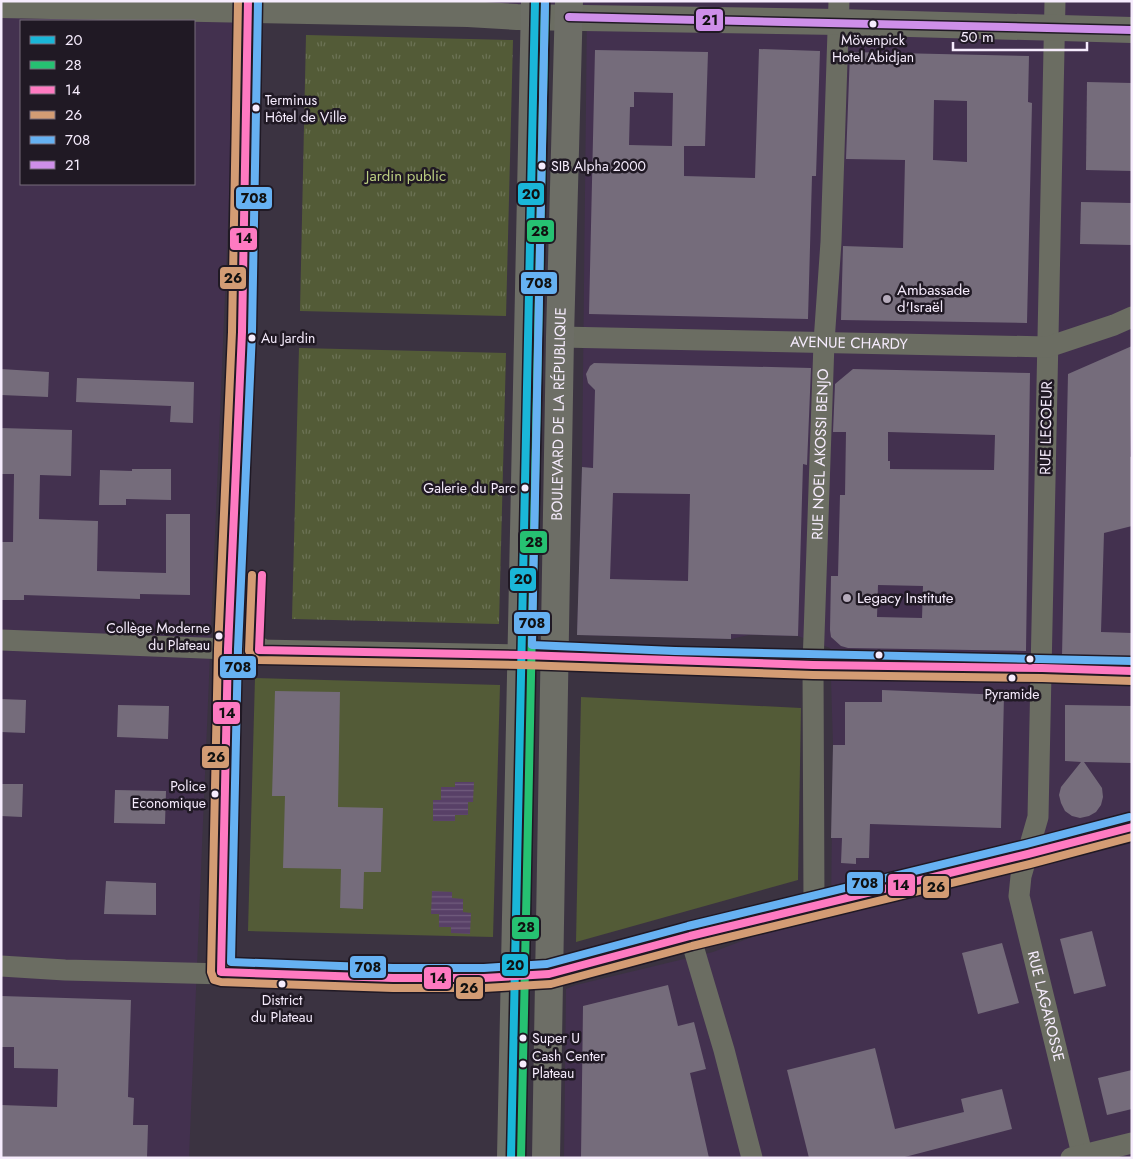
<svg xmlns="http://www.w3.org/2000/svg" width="1133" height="1159" font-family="Jost,sans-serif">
<defs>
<pattern id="park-tufts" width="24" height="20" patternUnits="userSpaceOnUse" patternTransform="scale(1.25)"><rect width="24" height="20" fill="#535b37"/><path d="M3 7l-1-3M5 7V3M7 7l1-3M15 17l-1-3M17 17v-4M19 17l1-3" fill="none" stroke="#6c7355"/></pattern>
<pattern id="water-rules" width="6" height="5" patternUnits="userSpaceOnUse" patternTransform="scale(1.25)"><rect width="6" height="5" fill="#584067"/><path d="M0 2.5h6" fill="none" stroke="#715c7e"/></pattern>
</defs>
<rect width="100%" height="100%" fill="#3b3341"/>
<path fill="#43314f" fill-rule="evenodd" d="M1,1H1132V1158H564L566,989L576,985L713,952L831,907L833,745L830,648L798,636L749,635L731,639L577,635L582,467L587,9L237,7L189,1158H1ZM21,21H194V184H21Z"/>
<g fill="#535b37">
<polygon points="255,678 500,685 493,937 248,931"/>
<polygon points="581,697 801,708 798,880 576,942"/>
</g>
<g fill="url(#park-tufts)">
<polygon points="306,35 513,40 506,316 300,311"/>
<polygon points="299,348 506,353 499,624 292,619"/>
</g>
<g fill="url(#water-rules)">
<polygon points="455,782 474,782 473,802 468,802 468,815 455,815 455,821 433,821 433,800 441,800 441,787 455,787"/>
<polygon points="432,891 452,892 452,898 463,899 463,912 471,913 470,934 451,933 451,927 439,927 439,914 431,914"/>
</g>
<g fill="#756c7b" fill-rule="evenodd">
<path d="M759,49L820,51L816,176H812L808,319L589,314L595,50L708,52L705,146H684V176L755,178ZM634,92L673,93L672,146L629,145L630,107H634Z"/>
<path d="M850,52L1029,56L1028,102L1032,103L1027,323L841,320L843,246L903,248L905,160L846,159ZM934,100L967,101V162L933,160Z"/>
<polygon points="1087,82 1132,83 1132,171 1086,170"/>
<polygon points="1081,202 1132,203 1132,245 1080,244"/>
<polygon points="1132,346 1130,457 1132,456 1132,526 1104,533 1101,632 1132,633 1132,658 1062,656 1068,374"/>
<path d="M594,363L811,368L807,465L803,464L798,636L731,634V639L577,635L582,467L593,468L595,390L588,383L586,374L590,366ZM613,493L690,494L688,581L610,579Z"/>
<polygon points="1,369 49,372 48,397 1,395"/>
<path d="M853,369L1030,373L1026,651L848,648L841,646L831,637L830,630L831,576H838L840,495H845L846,432H833L835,384ZM888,432L995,435L994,470L890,469V461H888ZM878,585L923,586L922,618L877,617Z"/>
<polygon points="77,378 194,382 193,423 170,422 171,406 76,402"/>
<polygon points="1,428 72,430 71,476 40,475 39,519 98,521 97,571 166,573 166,514 190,514 190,595 140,594 140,599 24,595 24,600 1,600 1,542 13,542 14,474 1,474"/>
<polygon points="132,469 171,469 171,500 126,499 126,505 99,505 100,470 132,471"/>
<polygon points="882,690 1004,695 1001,828 870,824 869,858 856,858 856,864 841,863 842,838 831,838 833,745 845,745 845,702 882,702"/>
<polygon points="275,691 340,692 338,807 383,808 381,872 364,872 363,909 340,908 341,869 283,868 285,796 272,796"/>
<polygon points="1,699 26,700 25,733 1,732"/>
<polygon points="118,705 169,706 168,739 117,737"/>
<polygon points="1065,705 1132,706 1132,763 1084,762 1102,788 1103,797 1101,805 1096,812 1089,816 1080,818 1072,816 1065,811 1061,803 1059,795 1061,787 1081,762 1065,761"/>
<polygon points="1,784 23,784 22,817 1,816"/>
<polygon points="115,790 166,791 165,824 114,823"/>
<polygon points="106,881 156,883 156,915 104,914"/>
<polygon points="1092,931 1106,986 1074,994 1060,939"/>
<polygon points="1002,943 1019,1003 978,1014 962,953"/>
<polygon points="668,985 678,1026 694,1022 706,1069 690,1073 709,1158 581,1158 583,1006"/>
<polygon points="1,996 131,1000 128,1097 134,1098 133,1125 148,1125 147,1158 1,1158 1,1105 57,1107 58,1069 14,1068 14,1047 1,1047"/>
<polygon points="875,1048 895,1129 964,1112 961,1099 1002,1089 1012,1129 901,1158 809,1158 787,1070"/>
<polygon points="1132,1070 1132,1109 1107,1115 1098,1078"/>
</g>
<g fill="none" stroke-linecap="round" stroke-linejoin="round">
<g stroke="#6b6d62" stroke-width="21">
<path id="s1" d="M1055,1L1038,817L1021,876L1019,896L1083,1158"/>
<path id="s2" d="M560,337L1048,347L1114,325L1132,317"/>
<polyline points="1,640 228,649"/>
<polyline points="259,650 522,655"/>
<polyline points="555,657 813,665 1042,668 1132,671"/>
<path id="s3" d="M814,906L813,665L824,342L831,242L839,1"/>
<polyline points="690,936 724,1050 752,1158"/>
<polyline points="1,966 65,970 393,978 484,978 549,974 690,936 1028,854 1132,827"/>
<polyline points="221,972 228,649 242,332 248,1"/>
<polyline points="1071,1158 1132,1143"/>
</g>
<g stroke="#6b6d62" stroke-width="26">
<polyline points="1,5 468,14 517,17 838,22 1132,30"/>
<polyline points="228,649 259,650"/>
<polyline points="522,655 555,657"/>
</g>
<g stroke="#6d6e66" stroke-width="28">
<polyline points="511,1158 535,1"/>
<path id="s4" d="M546,1158L560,337L569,1"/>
</g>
<g stroke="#201924" stroke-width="11">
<polyline id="bus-1" points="511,1158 535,1"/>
</g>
<g stroke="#201924" stroke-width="11">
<polyline id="bus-2" points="521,1158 545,1"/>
</g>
<g stroke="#201924" stroke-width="11">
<g id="bus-3">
<polyline points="248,1 242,332 228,649 221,972 393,978 484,978 549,974 690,936 1028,854 1132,827"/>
<polyline points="262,575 259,650 522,655 813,665 1042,668 1132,671"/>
</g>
</g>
<g stroke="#201924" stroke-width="11">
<g id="bus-4">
<polyline points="238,1 232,332 218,649 211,972 214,980 221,982 393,988 484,988 551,984 692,946 1030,864 1132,837"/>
<polyline points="252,575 249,651 252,657 258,660 522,665 813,675 1042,678 1132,681"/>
</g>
</g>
<g stroke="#201924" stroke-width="11">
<g id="bus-5">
<polyline points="258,1 252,332 238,649 231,962 393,968 484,968 547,964 688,926 1026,844 1129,817"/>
<polyline points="545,1 532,645 675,651 1132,661"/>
</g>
</g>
<g stroke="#201924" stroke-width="11">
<polyline id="bus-6" points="569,17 1132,30"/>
</g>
<use href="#bus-1" stroke="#1ab6d8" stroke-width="8"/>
<use href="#bus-2" stroke="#26c172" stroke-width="8"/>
<use href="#bus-3" stroke="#fe7ac1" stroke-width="8"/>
<use href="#bus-4" stroke="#d39c74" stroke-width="8"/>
<use href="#bus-5" stroke="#66b1f2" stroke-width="8"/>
<use href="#bus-6" stroke="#ce8fe9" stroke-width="8"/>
</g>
<g fill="#f6ecfd" stroke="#201924" stroke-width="2">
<circle cx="873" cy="24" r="4.5"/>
<circle cx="256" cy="108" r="4.5"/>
<circle cx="542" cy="166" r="4.5"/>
<circle cx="252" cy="338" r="4.5"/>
<circle cx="525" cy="488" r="4.5"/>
<circle cx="219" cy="636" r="4.5"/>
<circle cx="879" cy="655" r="4.5"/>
<circle cx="1030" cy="659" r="4.5"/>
<circle cx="1012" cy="678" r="4.5"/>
<circle cx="215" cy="794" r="4.5"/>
<circle cx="282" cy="984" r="4.5"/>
<circle cx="523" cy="1038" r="4.5"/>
<circle cx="523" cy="1064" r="4.5"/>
</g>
<g fill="#b5abbb" stroke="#201924" stroke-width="2">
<circle cx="887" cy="299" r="5"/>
<circle cx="847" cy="598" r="5"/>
</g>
<g text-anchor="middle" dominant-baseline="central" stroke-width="5" stroke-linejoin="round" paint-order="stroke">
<g font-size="14" fill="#f6ecfd" stroke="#201924" text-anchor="start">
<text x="873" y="40" text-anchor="middle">Mövenpick<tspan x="873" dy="17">Hotel Abidjan</tspan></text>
<text x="265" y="100">Terminus<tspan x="265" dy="17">Hôtel de Ville</tspan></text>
<text x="551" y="166">SIB Alpha 2000</text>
<text x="261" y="338">Au Jardin</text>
<text x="516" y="488" text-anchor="end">Galerie du Parc</text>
<text x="210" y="628" text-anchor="end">Collège Moderne<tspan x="210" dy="17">du Plateau</tspan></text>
<text x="1012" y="694" text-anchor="middle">Pyramide</text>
<text x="206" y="786" text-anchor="end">Police<tspan x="206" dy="17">Economique</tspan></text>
<text x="282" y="1000" text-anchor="middle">District<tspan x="282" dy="17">du Plateau</tspan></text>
<text x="532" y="1038">Super U</text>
<text x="532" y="1056">Cash Center<tspan x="532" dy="17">Plateau</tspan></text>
</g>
<g font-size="15" fill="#bdd082" stroke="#201924">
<text x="406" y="176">Jardin public</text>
</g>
<g font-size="15" fill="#f6ecfd" stroke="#201924" text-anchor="start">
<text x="897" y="290">Ambassade<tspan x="897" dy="17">d'Israël</tspan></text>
<text x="857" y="598">Legacy Institute</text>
</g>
<g font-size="15" fill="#f6ecfd" stroke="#201924">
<text stroke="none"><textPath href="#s2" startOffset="289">AVENUE CHARDY</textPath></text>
<text stroke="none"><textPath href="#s4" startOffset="744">BOULEVARD DE LA RÉPUBLIQUE</textPath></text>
<text transform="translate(1046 428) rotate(-89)">RUE LECOEUR</text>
<text stroke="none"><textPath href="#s3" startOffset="452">RUE NOEL AKOSSI BENJO</textPath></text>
<text stroke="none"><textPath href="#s1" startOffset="1011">RUE LAGAROSSE</textPath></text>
</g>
</g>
<g stroke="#201924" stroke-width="2">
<rect x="695" y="8" width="29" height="24" rx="5" fill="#ce8fe9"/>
<rect x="517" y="182" width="28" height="24" rx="5" fill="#1ab6d8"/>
<rect x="235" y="186" width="38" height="24" rx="5" fill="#66b1f2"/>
<rect x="526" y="219" width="29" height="24" rx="5" fill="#26c172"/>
<rect x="229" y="227" width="29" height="24" rx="5" fill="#fe7ac1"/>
<rect x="219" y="266" width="28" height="24" rx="5" fill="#d39c74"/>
<rect x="520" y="271" width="38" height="24" rx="5" fill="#66b1f2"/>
<rect x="519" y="530" width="29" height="24" rx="5" fill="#26c172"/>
<rect x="509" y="567" width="28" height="25" rx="5" fill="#1ab6d8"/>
<rect x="513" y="611" width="38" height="24" rx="5" fill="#66b1f2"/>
<rect x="219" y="655" width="38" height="24" rx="5" fill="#66b1f2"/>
<rect x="212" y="701" width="29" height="24" rx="5" fill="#fe7ac1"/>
<rect x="201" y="745" width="29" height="24" rx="5" fill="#d39c74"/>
<rect x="846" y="871" width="38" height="24" rx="5" fill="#66b1f2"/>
<rect x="887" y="873" width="29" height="24" rx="5" fill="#fe7ac1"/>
<rect x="922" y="875" width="28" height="24" rx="5" fill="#d39c74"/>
<rect x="511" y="916" width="29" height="24" rx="5" fill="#26c172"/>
<rect x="501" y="953" width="28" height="24" rx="5" fill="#1ab6d8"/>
<rect x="349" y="955" width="38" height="24" rx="5" fill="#66b1f2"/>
<rect x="423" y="966" width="29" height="24" rx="5" fill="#fe7ac1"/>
<rect x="455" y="976" width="29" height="24" rx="5" fill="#d39c74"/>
</g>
<g font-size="14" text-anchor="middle" font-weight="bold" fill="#111">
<text x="710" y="25">21</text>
<text x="531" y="199">20</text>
<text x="254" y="203">708</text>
<text x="540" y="236">28</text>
<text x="244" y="243">14</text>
<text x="233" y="283">26</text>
<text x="539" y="288">708</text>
<text x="534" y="547">28</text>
<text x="523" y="584">20</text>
<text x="532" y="628">708</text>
<text x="238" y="672">708</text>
<text x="227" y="718">14</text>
<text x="216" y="762">26</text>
<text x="865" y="888">708</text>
<text x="901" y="890">14</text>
<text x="936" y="892">26</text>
<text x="526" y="932">28</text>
<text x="515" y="970">20</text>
<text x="368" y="972">708</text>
<text x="438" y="983">14</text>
<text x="469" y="993">26</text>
</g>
<rect width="1133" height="1159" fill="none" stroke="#f6ecfd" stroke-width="5"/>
<rect x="20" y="20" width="175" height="165" fill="#201924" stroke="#766d7b"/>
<rect x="30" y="36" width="25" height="8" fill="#1ab6d8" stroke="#766d7b"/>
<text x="65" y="45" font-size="15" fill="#f6ecfd">20</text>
<rect x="30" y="61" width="25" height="8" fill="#26c172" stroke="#766d7b"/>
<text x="65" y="70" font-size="15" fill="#f6ecfd">28</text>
<rect x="30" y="86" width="25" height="8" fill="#fe7ac1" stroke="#766d7b"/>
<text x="65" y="95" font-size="15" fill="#f6ecfd">14</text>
<rect x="30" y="111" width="25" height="8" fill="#d39c74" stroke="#766d7b"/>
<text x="65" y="120" font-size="15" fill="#f6ecfd">26</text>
<rect x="30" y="136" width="25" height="8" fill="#66b1f2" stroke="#766d7b"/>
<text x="65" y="145" font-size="15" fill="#f6ecfd">708</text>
<rect x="30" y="161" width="25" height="8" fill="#ce8fe9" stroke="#766d7b"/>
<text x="65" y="170" font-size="15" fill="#f6ecfd">21</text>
<path d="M953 42v8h134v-8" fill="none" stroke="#f6ecfd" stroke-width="2.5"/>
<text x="960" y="42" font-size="15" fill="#f6ecfd" stroke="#201924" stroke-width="4" paint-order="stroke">50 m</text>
</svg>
